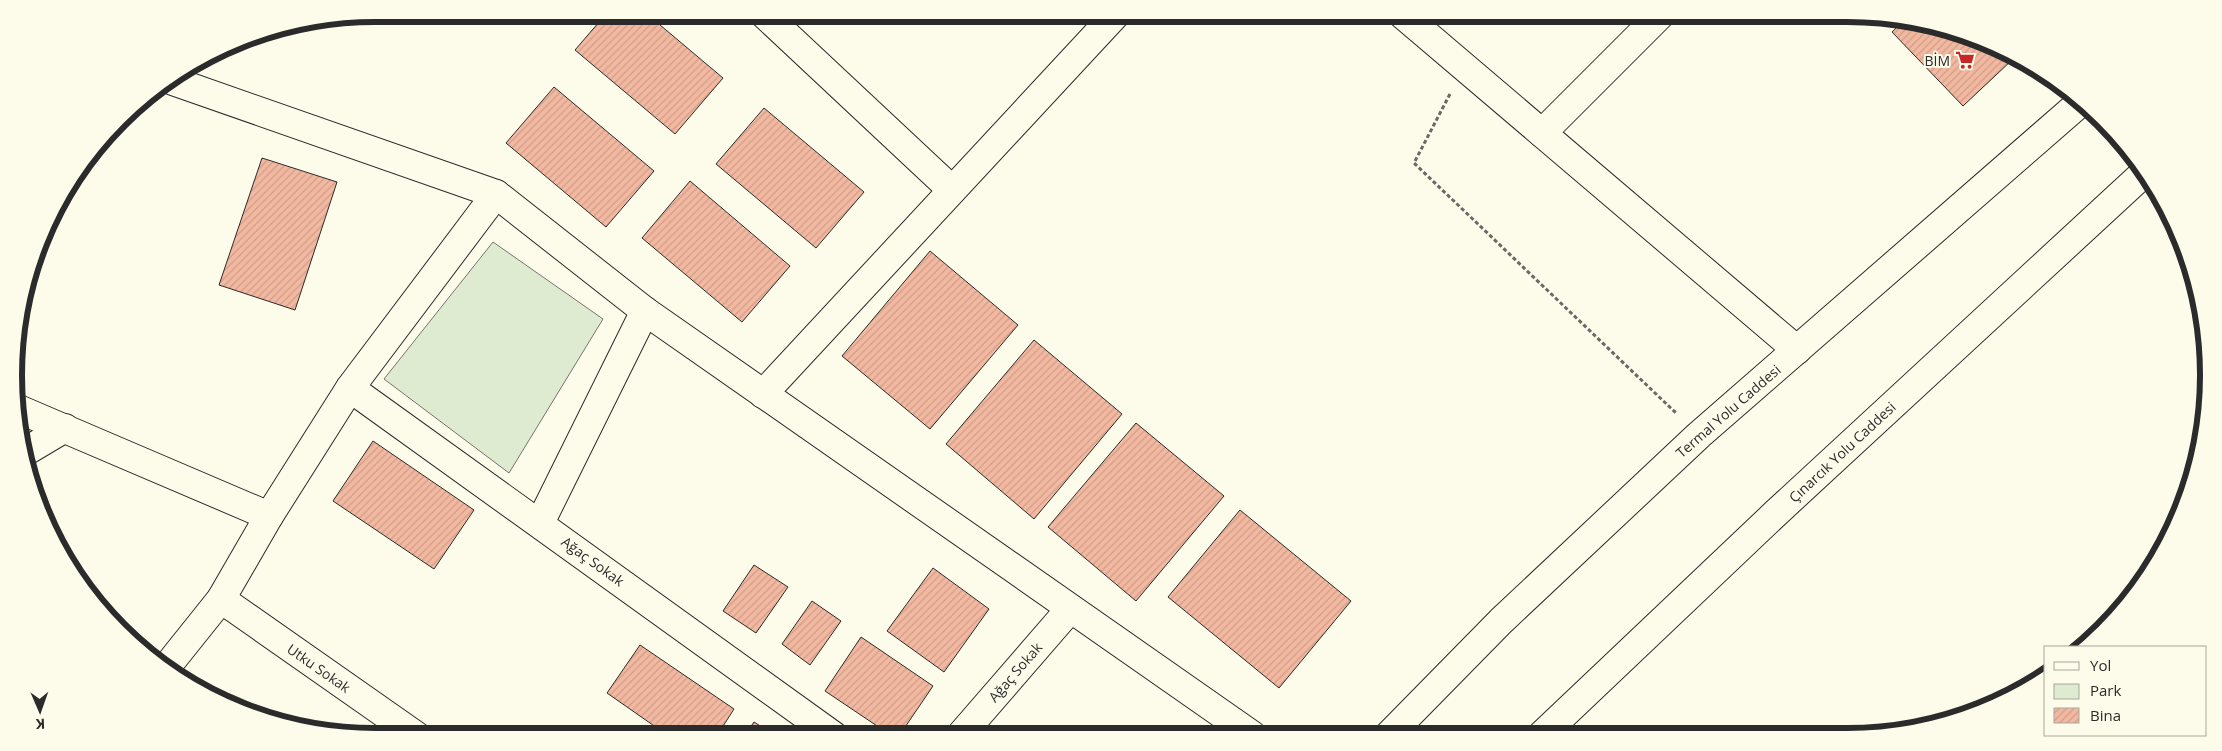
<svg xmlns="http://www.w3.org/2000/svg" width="2222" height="751" font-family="'Open Sans',sans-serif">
<defs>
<pattern id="building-hatch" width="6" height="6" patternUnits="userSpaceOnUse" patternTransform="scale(1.25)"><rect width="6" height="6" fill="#f2b8a0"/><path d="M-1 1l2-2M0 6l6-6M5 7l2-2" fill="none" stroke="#d09e8a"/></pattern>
</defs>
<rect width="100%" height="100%" fill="#fdfbea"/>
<polygon fill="#deebd1" stroke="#74746e" points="493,242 603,319 509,473 384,379"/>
<g fill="url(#building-hatch)" stroke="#2b2b2b">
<polygon points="606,14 647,14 723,78 675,134 575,50"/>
<polygon points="1903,21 1940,26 2006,51 2011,54 2012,60 1963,106 1892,32"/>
<polygon points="554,87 654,171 606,227 506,143"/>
<polygon points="764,108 864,192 816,248 716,164"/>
<polygon points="262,158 337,182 295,310 219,285"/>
<polygon points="690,181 790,266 742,322 642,238"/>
<polygon points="930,251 1018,325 930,429 842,356"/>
<polygon points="1034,340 1122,414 1034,519 946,444"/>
<polygon points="1136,423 1224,496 1136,601 1048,527"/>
<polygon points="373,441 474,510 434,569 333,501"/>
<polygon points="1240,510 1351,601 1279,688 1168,597"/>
<polygon points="754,565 788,587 756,633 723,611"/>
<polygon points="933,568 989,609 944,672 887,631"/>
<polygon points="812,601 841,621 810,665 782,644"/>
<polygon points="861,637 933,686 899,736 892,736 825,691"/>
<polygon points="640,645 734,709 716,737 670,737 607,693"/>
<polygon points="754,722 776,736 744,736"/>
</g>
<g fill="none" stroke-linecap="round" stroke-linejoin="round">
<g stroke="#2b2b2b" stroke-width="30">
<g id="minor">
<polyline points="764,14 952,190"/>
<polyline points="1402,14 1797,350"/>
<polyline points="173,81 496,194 645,311 1252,735"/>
<polyline points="1542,133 1661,14"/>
<polyline points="350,388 834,736"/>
<polyline points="763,394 1116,14"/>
<polyline points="16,408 269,516"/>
<polyline points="23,453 65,428"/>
<polyline points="540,523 645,311"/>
<polyline points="221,599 418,737"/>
<polyline points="165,669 221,599 269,516 350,388 496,194"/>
<polyline points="960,736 1070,609"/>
</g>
</g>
<g stroke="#2b2b2b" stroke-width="30">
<g id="primary">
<polyline points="1389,735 1501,621 1699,435 2081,102"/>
<polyline points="1542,735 1777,512 2144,173"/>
</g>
</g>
<polyline stroke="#6a6964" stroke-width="3" stroke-dasharray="4 2.5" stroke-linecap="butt" points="1450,94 1414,163 1677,414"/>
<use href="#minor" stroke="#fdfbea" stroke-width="28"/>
<use href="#primary" stroke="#fdfbea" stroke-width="28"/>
</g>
<defs>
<g id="supermarket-bare" transform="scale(1.5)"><path d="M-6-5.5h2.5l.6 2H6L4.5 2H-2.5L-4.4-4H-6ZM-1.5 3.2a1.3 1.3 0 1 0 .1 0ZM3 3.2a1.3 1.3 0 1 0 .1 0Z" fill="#c62828" stroke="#fdfbea" stroke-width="2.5" paint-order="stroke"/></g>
</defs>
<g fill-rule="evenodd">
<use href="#supermarket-bare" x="1965" y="60"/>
</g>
<g text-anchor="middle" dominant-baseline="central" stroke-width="4" stroke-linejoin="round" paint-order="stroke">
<g font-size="14" fill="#2b2b2b" stroke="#fdfbea" text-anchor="end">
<text x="1950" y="60">BİM</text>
</g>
<g font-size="14" fill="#2b2b2b" stroke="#fdfbea">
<text transform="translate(1728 411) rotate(-41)">Termal Yolu Caddesi</text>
<text transform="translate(1842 452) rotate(-43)">Çınarcık Yolu Caddesi</text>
<text transform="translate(593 561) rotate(36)">Ağaç Sokak</text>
<text transform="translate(319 668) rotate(35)">Utku Sokak</text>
<text transform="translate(1015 672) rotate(-49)">Ağaç Sokak</text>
</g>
</g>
<path d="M0 0H2222V751H0ZM375 22H1847A353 353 0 0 1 2200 375V375A353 353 0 0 1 1847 728H375A353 353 0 0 1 22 375V375A353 353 0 0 1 375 22Z" fill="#fdfbea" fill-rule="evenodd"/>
<path fill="none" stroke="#2b2b2b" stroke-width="6" d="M375 22H1847A353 353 0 0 1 2200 375V375A353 353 0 0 1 1847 728H375A353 353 0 0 1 22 375V375A353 353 0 0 1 375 22Z"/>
<rect x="2044" y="646" width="162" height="90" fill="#fdfbea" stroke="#a9a89e"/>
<rect x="2054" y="662" width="25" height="8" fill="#fdfbea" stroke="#a9a89e"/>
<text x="2090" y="671" font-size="15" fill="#2b2b2b">Yol</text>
<rect x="2054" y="684" width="25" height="15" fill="#deebd1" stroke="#a9a89e"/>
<text x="2090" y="696" font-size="15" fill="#2b2b2b">Park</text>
<rect x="2054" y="708" width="25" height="15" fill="url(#building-hatch)" stroke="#a9a89e"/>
<text x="2090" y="721" font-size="15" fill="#2b2b2b">Bina</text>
<g transform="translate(40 711) rotate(178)" stroke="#fdfbea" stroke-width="4" paint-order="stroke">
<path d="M0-4L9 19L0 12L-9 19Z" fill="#2b2b2b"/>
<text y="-8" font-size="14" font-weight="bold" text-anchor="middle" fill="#2b2b2b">K</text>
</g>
</svg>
